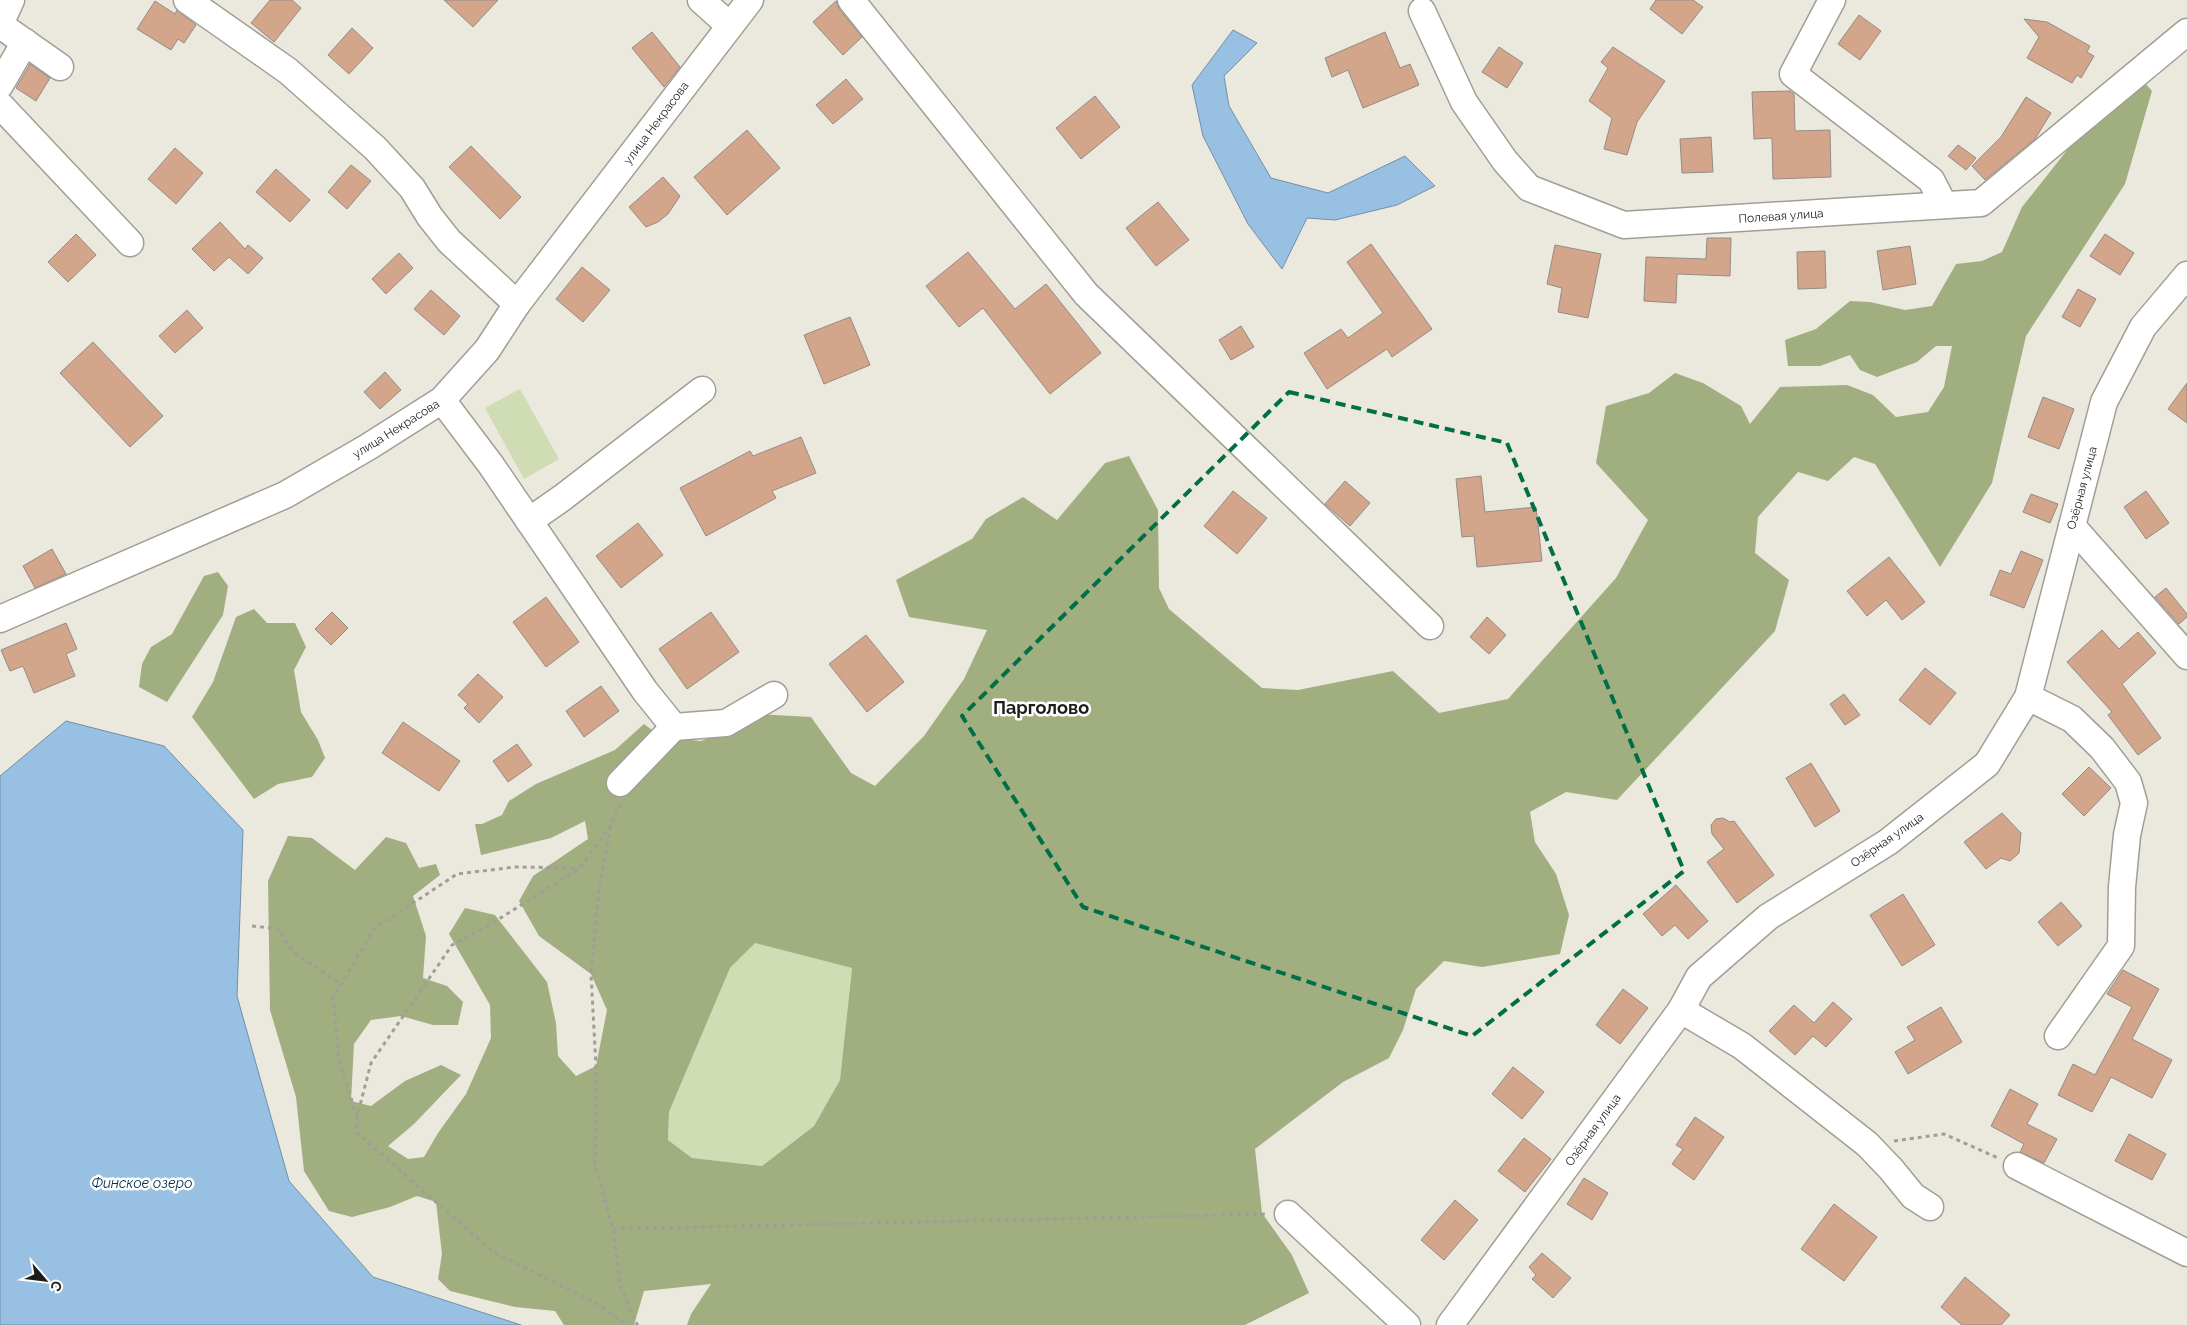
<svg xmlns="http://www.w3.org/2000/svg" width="2187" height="1325" font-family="Raleway,sans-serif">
<rect width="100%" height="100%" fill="#ebe8de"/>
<g fill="#d0dcb3">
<polygon points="520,389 559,459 524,479 485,408"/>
<polygon points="755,942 852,968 840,1080 814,1126 762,1166 692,1158 668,1140 669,1112 730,968"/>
</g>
<g fill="#a1ae80" fill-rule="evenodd">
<path d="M2144,82L2152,91L2125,184L2026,336L1992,483L1940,567L1875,464L1854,457L1828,481L1798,472L1758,517L1755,553L1789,580L1775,631L1617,800L1566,792L1530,812L1535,842L1556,874L1569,915L1560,954L1482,967L1444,961L1416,989L1403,1030L1389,1058L1343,1082L1255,1149L1262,1213L1292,1255L1309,1293L1245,1325H687L691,1314L711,1284L644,1291L634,1325H564L555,1311L515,1307L450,1291L438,1279L442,1254L436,1202L417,1196L390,1207L352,1217L329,1211L304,1171L296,1097L270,1010L268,881L288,836L312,838L355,870L386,837L406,843L419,868L436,864L440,875L413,896L426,936L423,978L447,986L463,1002L458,1025H433L401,1016L371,1020L354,1044L351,1101L371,1106L405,1081L441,1065L461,1075L414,1124L388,1146L408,1159L424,1157L438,1133L466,1094L491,1038L490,1005L449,934L465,908L495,915L547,982L556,1023L558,1056L576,1076L596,1066L607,1010L591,974L539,936L519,901L533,876L588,839L585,821L551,838L481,855L475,824H482L502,815L509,801L536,784L615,750L644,724L661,737L701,741L739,726L757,714L811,717L851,773L875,786L924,736L964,679L987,630L909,617L896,580L972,539L986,519L1023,497L1057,520L1105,463L1129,456L1158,510L1159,588L1169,609L1262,688L1298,690L1393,671L1439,713L1508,699L1616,578L1648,520L1596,463L1606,406L1649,393L1675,373L1703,383L1741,406L1750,424L1780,387L1847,385L1873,395L1896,417L1928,412L1944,387L1952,346H1936L1917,362L1877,377L1860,370L1850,355L1820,366H1788L1785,340L1816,329L1850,301L1870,302L1905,310L1932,306L1956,264L1982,261L2002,252L2022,207L2072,144ZM755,943L852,968L840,1080L814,1126L762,1166L692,1158L668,1140L669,1112L730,968Z"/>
<polygon points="218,572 228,586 223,615 167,702 139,687 142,664 151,647 172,634 204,576"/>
<polygon points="254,609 267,623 295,623 306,647 294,670 301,712 318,740 325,758 312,777 278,784 254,799 192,717 213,682 236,617"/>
</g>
<g fill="#98c0e2" stroke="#738fa5">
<polygon points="1233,30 1257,43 1224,76 1229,106 1271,178 1328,193 1405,156 1435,186 1397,205 1335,220 1307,218 1282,269 1248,224 1203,136 1192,85"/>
<polygon points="66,721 164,746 243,830 237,996 289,1181 373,1277 521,1325 0,1325 0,776"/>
</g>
<g fill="#d3a68c" stroke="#958b85">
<polygon points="270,0 292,0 301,8 274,42 251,23"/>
<polygon points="444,0 498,0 473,27"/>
<polygon points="1656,0 1693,0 1703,7 1682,34 1650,9"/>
<polygon points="155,1 175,14 177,10 196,25 184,43 178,39 171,50 137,29"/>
<polygon points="836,1 839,9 862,37 843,55 813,22"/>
<polygon points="1859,15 1881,31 1860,60 1838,44"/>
<polygon points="2024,19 2047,22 2090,46 2087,52 2094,56 2081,78 2077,75 2072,83 2027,58 2039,37"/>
<polygon points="352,28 373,48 349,74 328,55"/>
<polygon points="652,32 680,67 664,87 632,48"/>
<polygon points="1385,32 1400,68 1410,64 1419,85 1363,108 1348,70 1332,77 1325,58"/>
<polygon points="1499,47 1523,63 1507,88 1482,72"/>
<polygon points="1613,47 1665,81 1637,122 1627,155 1604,149 1612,118 1589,101 1608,68 1601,62"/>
<polygon points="30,64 50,78 36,101 16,88"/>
<polygon points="846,79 863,99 833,124 816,105"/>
<polygon points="1790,91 1794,94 1795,131 1830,130 1831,177 1773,179 1772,138 1754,139 1752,92"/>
<polygon points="1095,96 1120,127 1081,159 1056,128"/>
<polygon points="2026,97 2051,113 2035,139 1985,180 1972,166 2001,137"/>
<polygon points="747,130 780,168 727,215 694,177"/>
<polygon points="1711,137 1713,172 1682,173 1680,139"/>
<polygon points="1958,145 1976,158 1966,170 1948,156"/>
<polygon points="471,146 521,197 500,219 449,167"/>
<polygon points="175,148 203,173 176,204 148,179"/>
<polygon points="351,165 371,181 347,209 328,192"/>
<polygon points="276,169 310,200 290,222 256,192"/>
<polygon points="663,177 680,196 668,214 658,222 646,227 629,207"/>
<polygon points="1158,202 1189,240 1156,266 1126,228"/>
<polygon points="220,222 245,249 248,245 263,258 248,274 229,257 214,271 192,249"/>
<polygon points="76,234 96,255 68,282 48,262"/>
<polygon points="2105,234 2134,253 2120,275 2090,256"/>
<polygon points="1707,238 1731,238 1730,276 1677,274 1676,303 1644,301 1646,257 1706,259"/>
<polygon points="1371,244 1432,329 1392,357 1387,349 1327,389 1304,353 1341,329 1348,338 1383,313 1347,262"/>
<polygon points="1555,245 1601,254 1588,318 1558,312 1562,288 1547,284"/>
<polygon points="1910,246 1916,284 1883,290 1877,251"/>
<polygon points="1825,251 1826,288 1798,289 1797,252"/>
<polygon points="968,252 1015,309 1046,284 1101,353 1050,394 983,308 959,327 926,286"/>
<polygon points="399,253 413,268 386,294 372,279"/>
<polygon points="582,267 610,290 583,322 556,299"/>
<polygon points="2078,289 2096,299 2080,327 2062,317"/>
<polygon points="431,290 460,316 444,335 414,309"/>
<polygon points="187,310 203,328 175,353 159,336"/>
<polygon points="850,317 870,365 824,384 804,335"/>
<polygon points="1241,326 1254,347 1231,360 1219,340"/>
<polygon points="93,342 163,416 130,447 60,373"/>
<polygon points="385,372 401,390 380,409 364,392"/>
<polygon points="2187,383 2187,423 2168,409"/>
<polygon points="2043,397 2074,409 2059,449 2028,437"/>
<polygon points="801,437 816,473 772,491 776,498 706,536 680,488 750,451 753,456"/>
<polygon points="1481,476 1485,512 1536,507 1542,561 1477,567 1474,536 1462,537 1456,479"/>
<polygon points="1345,481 1370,503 1350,526 1325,504"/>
<polygon points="1233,491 1267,518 1237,554 1204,526"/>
<polygon points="2146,491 2169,523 2146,539 2124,507"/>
<polygon points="2031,494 2058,504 2050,523 2023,512"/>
<polygon points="638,523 663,555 621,588 596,556"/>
<polygon points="52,549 66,574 35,588 23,566"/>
<polygon points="2021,551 2043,560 2024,608 1990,595 2000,570 2011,574"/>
<polygon points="1889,557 1925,602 1902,620 1886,600 1867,616 1847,591"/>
<polygon points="2166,588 2187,614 2187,617 2179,624 2155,597"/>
<polygon points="546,597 579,642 546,667 513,622"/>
<polygon points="332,612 348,628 331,645 315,629"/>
<polygon points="711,612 739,652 687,689 659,649"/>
<polygon points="1487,617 1506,635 1489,654 1470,637"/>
<polygon points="66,623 77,649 66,654 75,676 34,693 23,666 10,671 1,650"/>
<polygon points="2102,630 2119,649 2138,632 2156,653 2122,684 2161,738 2138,755 2108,715 2112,712 2067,662"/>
<polygon points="866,635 904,682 867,712 829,664"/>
<polygon points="1925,668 1956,693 1930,725 1899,700"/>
<polygon points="478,674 503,697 479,723 464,708 468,704 458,695"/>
<polygon points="601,686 619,711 584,737 566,711"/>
<polygon points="1844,694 1860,715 1845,725 1830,704"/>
<polygon points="403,722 460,761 439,791 382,753"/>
<polygon points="517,744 532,765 508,782 493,761"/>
<polygon points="1811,763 1840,811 1815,827 1786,778"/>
<polygon points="2089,767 2111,788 2084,816 2062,794"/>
<polygon points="2002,813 2021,833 2019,853 2010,861 2001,858 1986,869 1964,842"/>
<polygon points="1723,818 1730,822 1734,821 1774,875 1737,903 1707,862 1724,849 1712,834 1711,825 1716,819"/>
<polygon points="1676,885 1708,921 1688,939 1675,925 1662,936 1643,914"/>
<polygon points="1903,894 1935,945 1902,966 1870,915"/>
<polygon points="2061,902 2082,926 2058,946 2038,922"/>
<polygon points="2123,970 2159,989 2132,1039 2172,1060 2152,1098 2111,1077 2092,1112 2058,1095 2073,1064 2095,1075 2132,1007 2107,994"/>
<polygon points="1623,989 1648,1008 1620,1044 1596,1025"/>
<polygon points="1833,1002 1852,1019 1826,1047 1813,1036 1795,1055 1769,1031 1794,1005 1814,1023"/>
<polygon points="1941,1007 1962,1042 1908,1074 1895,1052 1915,1040 1907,1027"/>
<polygon points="1513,1067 1544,1092 1522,1119 1492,1094"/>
<polygon points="2010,1089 2038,1104 2027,1124 2057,1139 2044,1163 2020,1152 2024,1144 1991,1126"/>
<polygon points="1695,1117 1724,1137 1694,1180 1672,1164 1683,1149 1676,1145"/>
<polygon points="2129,1134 2166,1154 2152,1180 2115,1161"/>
<polygon points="1524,1138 1551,1159 1525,1192 1498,1171"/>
<polygon points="1584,1178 1608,1193 1592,1220 1567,1204"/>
<polygon points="1455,1200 1478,1220 1444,1260 1421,1240"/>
<polygon points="1834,1204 1877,1237 1844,1281 1801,1249"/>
<polygon points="1542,1253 1571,1278 1553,1298 1532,1279 1536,1275 1529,1267"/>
<polygon points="1965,1277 2010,1315 2001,1325 1962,1325 1941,1307"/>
</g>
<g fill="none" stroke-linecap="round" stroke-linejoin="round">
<g stroke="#a19f95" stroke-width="29">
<g id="minor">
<polyline points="187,0 288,71 375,148 412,188 430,217 449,241 517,304"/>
<polyline points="701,0 730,26"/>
<polyline points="851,0 1086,294 1430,626"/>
<polyline points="1832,0 1793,74 1931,180 1944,205"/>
<polyline points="1422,11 1464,102 1505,161 1529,188 1624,225 1981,203 2187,32"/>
<polyline points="0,24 11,0"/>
<polyline points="0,25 60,67"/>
<polyline points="0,85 25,42"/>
<polyline points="0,105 130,243"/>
<polyline points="442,400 491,465 645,691 674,727 726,723 774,695"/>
<polyline points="529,521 562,498 702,390"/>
<polyline points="2072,526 2187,656"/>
<polyline points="0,619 285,495 368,447 442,400 487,350 517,304 750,0"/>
<polyline points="2028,697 2072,719 2102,748 2128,782 2134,803 2127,835 2122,887 2121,946 2058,1036"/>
<polyline points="620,783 674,727"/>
<polyline points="1681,1010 1742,1046 1867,1144 1891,1169 1913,1196 1930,1207"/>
<polyline points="2017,1166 2187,1253"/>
<polyline points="1288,1214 1407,1325"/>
<polyline points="1450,1325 1681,1010 1699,977 1768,917 1888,842 1987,764 2028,697 2104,402 2143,327 2187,275"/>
</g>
</g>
<g stroke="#a09e96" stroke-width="3" stroke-dasharray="4 4" stroke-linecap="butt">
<polyline points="620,804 611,825 599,888 591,974 596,1066 595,1164 613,1229 620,1284 635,1322 638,1325"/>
<polyline points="611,825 580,868 491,924 452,945 371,1063 357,1117 357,1133 493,1252 594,1302 627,1325"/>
<polyline points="252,926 279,929 293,952 341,984"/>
<polyline points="357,1117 339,1060 333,998 374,929 457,874 515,867 579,868"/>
<polyline points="1894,1141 1944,1134 1998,1158"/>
<polyline points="613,1229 1268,1214"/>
</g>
<use href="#minor" stroke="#fff" stroke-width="26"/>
</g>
<path fill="none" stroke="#006f47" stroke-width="4" stroke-dasharray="10 6" stroke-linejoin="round" d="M1289,392L1507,443L1684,871L1472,1036L1083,907L962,716Z"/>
<g text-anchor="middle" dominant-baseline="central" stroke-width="5" stroke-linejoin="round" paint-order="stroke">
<g font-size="12" fill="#1c1c18" stroke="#fff">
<text transform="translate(656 123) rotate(-53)">улица Некрасова</text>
<text transform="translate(1781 216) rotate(-4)">Полевая улица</text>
<text transform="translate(396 429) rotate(-32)">улица Некрасова</text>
<text transform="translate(2082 488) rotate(-75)">Озёрная улица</text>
<text transform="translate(1887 840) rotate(-35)">Озёрная улица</text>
<text transform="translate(1593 1130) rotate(-54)">Озёрная улица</text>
</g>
<g font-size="14" font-style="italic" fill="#002e4e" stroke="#fff">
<text x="142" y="1183">Финское озеро</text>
</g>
<g font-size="18" font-weight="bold" fill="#1c1c18" stroke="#fff">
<text x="1041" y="707">Парголово</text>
</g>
</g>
<g transform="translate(45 1280) rotate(118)" stroke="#ffffff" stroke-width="4" paint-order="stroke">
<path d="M0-4L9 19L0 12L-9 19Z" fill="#1c1c18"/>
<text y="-8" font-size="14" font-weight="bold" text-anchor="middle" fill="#1c1c18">С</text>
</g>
</svg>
